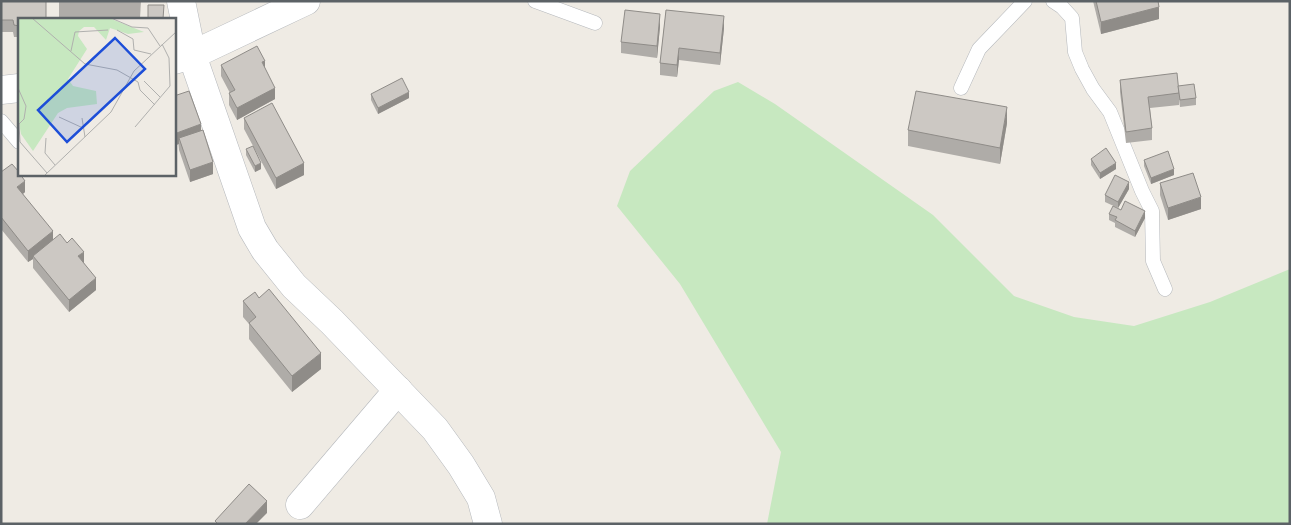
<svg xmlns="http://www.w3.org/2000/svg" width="1291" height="525" font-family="'Roboto Condensed',sans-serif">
<rect width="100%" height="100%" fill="#efebe4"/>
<polygon fill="#c7e8c0" points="738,82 775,104 933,215 1014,296 1074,317 1134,326 1210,302 1290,269 1290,524 767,524 781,452 680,284 617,206 630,171 714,91"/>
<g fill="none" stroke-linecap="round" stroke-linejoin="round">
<g stroke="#b5b8bc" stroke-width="15">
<g id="service">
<polyline points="535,1 595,23"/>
<polyline points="1053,1 1062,7 1072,18 1075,52 1082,69 1093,89 1110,112 1142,191 1152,211 1153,261 1165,289"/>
<polyline points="961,88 979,49 1025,1"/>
<polyline points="1,121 19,142"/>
</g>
</g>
<g stroke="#b5b8bc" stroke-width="29">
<g id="minor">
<polyline points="181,1 192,55 252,228 265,250 294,286 332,322 435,429 461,465 481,498 488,524"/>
<polyline points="300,505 398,390"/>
</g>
</g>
<g stroke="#b5b8bc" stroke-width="29">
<g id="tertiary">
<polyline points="174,60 192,55 306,1"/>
<polyline points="1,90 19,88"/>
</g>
</g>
<use href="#service" stroke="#fff" stroke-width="14"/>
<use href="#minor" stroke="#fff" stroke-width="28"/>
<use href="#tertiary" stroke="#fff" stroke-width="28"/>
</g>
<g fill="#afaca8">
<polygon points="1,1 19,19 19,37 14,37 13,32 1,32"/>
<polygon points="59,1 141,1 140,18 59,17"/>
<polygon points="1093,1 1158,1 1159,19 1101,34"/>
<polygon points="666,10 724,28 720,65 679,60 677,77 660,75 660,63"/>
<polygon points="660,26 657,58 621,53 621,42"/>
<polygon points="221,65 265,68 275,99 237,120 229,105 229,93 230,93 221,76"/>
<polygon points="1120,80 1178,86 1196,98 1196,105 1180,107 1179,99 1179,105 1150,108 1152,128 1152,140 1126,143 1120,92"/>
<polygon points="371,94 409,98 378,114 371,100"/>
<polygon points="174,96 201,130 213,174 190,182 179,150"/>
<polygon points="244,118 304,175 276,189 244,129"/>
<polygon points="1007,123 1000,164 908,146 908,130"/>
<polygon points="246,149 261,169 255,172 246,155"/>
<polygon points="1091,159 1116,169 1100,179 1091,165"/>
<polygon points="1144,160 1174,175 1151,184 1144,166"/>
<polygon points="1,172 25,192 23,194 53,240 84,263 96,290 69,312 33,268 33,259 28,262 1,229"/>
<polygon points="1160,183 1201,209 1168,220 1160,195"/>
<polygon points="1129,189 1118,208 1105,202 1105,195"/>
<polygon points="1121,210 1145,218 1135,237 1115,227 1115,223 1109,220 1109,214"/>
<polygon points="259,298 321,369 292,392 249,339 249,324 243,317 243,301"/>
</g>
<g fill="#8f8c88">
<polygon points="1159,7 1159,19 1101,34 1101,22"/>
<polygon points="660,14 660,26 657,58 657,46"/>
<polygon points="724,16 724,28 720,65 720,53"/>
<polygon points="679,48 679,60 677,77 677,65"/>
<polygon points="265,61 265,72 262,62"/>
<polygon points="275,88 275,99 237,120 237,108"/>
<polygon points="409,92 409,98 378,114 378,108"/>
<polygon points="1007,107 1007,123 1000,164 1000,148"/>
<polygon points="201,124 201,136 179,138 179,144 174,146 174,134"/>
<polygon points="213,162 213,174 190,182 190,170"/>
<polygon points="261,163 261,169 255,172 255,166"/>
<polygon points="304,163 304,175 276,189 276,178"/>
<polygon points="1116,163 1116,169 1100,179 1100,173"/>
<polygon points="1174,169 1174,175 1151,184 1151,178"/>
<polygon points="25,181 25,192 17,199 17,187"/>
<polygon points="1129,182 1129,189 1118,208 1118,202"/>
<polygon points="1201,197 1201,209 1168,220 1168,208"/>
<polygon points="1145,211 1145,218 1135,237 1135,231"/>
<polygon points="53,231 53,243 33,256 33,259 28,262 28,251"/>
<polygon points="84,252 84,264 78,256"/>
<polygon points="96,278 96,290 69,312 69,300"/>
<polygon points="321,353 321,369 292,392 292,376"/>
<polygon points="267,501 267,513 256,524 245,524"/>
</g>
<g fill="#ccc8c3" stroke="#8f8c88">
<polygon points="1,1 46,1 46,19 19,19 19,26 14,25 13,20 1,20"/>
<polygon points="1096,1 1158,1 1159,7 1101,22"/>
<polygon points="148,5 164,5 163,19 148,19"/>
<polygon points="625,10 660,14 657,46 621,42"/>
<polygon points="666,10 724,16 720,53 679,48 677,65 660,63"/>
<polygon points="257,46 265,61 262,62 275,88 237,108 229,93 235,90 221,65"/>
<polygon points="1177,73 1179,93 1148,97 1152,128 1126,132 1120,80"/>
<polygon points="402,78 409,92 378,108 371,94"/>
<polygon points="1194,84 1196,98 1180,100 1178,86"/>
<polygon points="189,91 201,124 174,134 174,96"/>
<polygon points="916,91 1007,107 1000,148 908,130"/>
<polygon points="272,103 304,163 276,178 244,118"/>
<polygon points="203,130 213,162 190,170 179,138"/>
<polygon points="253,146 261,163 255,166 246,149"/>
<polygon points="1106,148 1116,163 1100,173 1091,159"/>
<polygon points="1168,151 1174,169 1151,178 1144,160"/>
<polygon points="12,164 19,172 19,174 20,174 25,181 17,187 53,231 28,251 1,217 1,172"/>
<polygon points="1193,173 1201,197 1168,208 1160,183"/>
<polygon points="1115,175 1129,182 1118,202 1105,195"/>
<polygon points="1125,201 1145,211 1135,231 1115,220 1117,217 1109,214 1113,206 1121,210"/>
<polygon points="60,234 67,243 72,238 84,252 78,256 96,278 69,300 33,256"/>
<polygon points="269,289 321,353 292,376 249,323 256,317 243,301 255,292 259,298"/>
<polygon points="249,484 267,501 245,524 218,524 215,521"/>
</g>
<g transform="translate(18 18)">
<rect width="158" height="158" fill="#efebe4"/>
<path d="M0,0H91L126,14L110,16L92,10L88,22L76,9H66L61,13L60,18L69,31L50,61L55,68L78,73L79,86L49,90L40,95L15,133L3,116L0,100Z" fill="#c7e8c0"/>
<path fill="none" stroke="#b0b0ae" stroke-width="1" d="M14,0L67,46L99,52L120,64L122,72L137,87M93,0L114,9L130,10L142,28M99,12L115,21L116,32L133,36M53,33L57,14L90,12M126,63L142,79M0,70L8,88L6,101L1,106L2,124L29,155M41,99L65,110M64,100L67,119M117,109L152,68L151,40L144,26M28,120L27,135L37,147M27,157L93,94L116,53L158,14"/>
<path fill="#1d4ed8" fill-opacity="0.15" stroke="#1d4ed8" stroke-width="2.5" d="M97,20L127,51L49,124L20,92Z"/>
<rect width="158" height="158" fill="none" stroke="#5c6266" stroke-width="2.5"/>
</g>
<rect width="1291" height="525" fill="none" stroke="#5c6266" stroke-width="5"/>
</svg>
